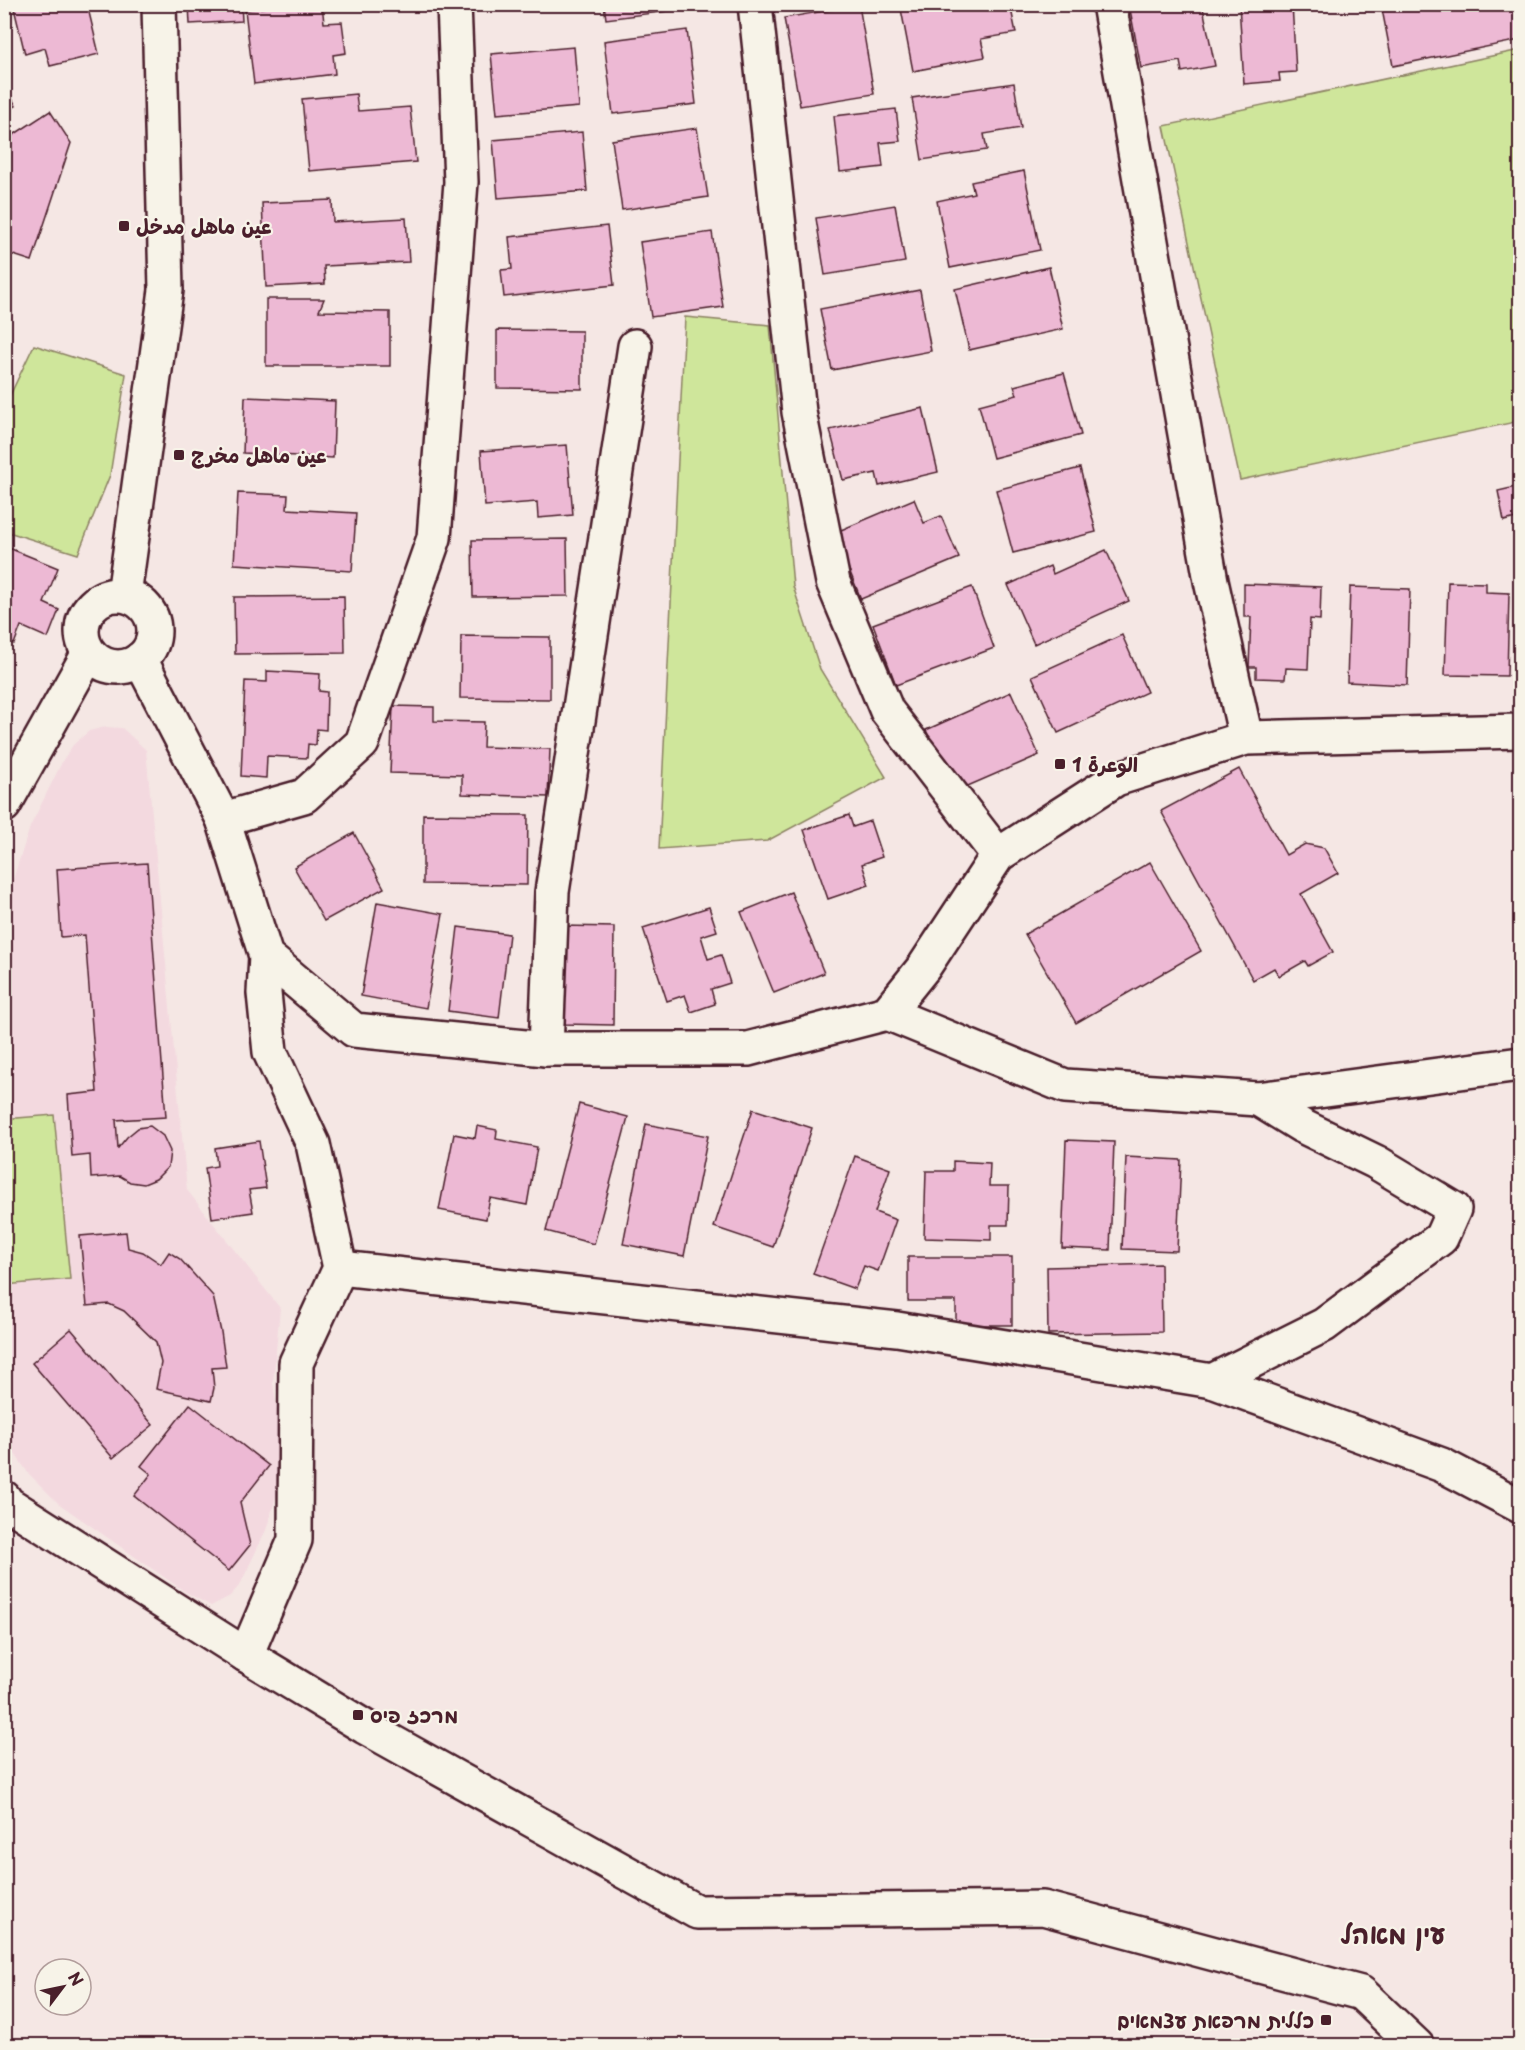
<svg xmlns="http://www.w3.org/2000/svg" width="1525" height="2050" font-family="'Playpen Sans','Playpen Sans Arabic','Playpen Sans Hebrew',sans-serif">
<rect width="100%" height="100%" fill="#f5e7e4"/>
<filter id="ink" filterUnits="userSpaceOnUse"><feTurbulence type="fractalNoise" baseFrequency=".0167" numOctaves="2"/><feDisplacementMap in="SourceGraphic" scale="12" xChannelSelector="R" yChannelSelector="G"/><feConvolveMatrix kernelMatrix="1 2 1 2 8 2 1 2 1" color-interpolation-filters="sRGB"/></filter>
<g filter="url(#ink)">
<polygon fill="#f3d9df" points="105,727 122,728 146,750 187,1190 280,1308 273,1383 281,1436 281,1481 266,1530 240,1585 230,1596 211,1606 184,1591 58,1503 28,1473 5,1439 5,904 30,827 63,760 73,745 89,731"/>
<g fill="#cfe69b" stroke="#8c8263" stroke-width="1.5">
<polygon points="1520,50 1520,421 1240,480 1164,126"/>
<polygon points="685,317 770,325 793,586 820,669 886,777 767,841 659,849"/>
<polygon points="34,345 126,374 110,475 78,554 5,531 5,487 9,486 4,466 5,406"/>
<polygon points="54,1115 70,1279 5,1285 5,1119"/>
</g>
<g fill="#edb9d4" stroke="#4a1f2b" stroke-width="1.5">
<polygon points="13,4 87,4 99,54 50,66 45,48 25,54"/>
<polygon points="189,4 241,4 242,21 190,24"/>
<polygon points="291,4 322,4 324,23 342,22 346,53 333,55 335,74 254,84 245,10"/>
<polygon points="604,4 699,4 699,7 606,19"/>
<polygon points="900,4 1010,4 1016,33 981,39 985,57 913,71"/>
<polygon points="1129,4 1198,4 1199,9 1203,8 1215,66 1182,72 1180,61 1141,68"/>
<polygon points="1239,4 1292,4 1296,72 1279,73 1280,81 1244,84"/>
<polygon points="1381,4 1520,4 1520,40 1393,66"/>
<polygon points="859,5 874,94 800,106 784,18"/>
<polygon points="687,30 696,104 613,114 604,41"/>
<polygon points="574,47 579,107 497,114 491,54"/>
<polygon points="1014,83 1021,128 984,134 987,150 922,160 912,98"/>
<polygon points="4,84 16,106 4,111"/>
<polygon points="356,94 358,111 410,107 416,162 309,171 302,99"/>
<polygon points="896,109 900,141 880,143 883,167 840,172 834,116"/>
<polygon points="50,111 71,143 32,261 4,252 4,141"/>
<polygon points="697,128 708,197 622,210 612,140"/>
<polygon points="582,132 587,191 498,198 493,140"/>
<polygon points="1024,171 1040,250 950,268 937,201 974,193 971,182"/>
<polygon points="332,200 333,222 406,218 409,262 324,266 325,284 266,287 262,203"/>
<polygon points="895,205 905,262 825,275 816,218"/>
<polygon points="607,226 614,285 504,297 501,270 512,269 509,237"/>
<polygon points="712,232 723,307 651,317 640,242"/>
<polygon points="1049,267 1063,329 969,350 955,289"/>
<polygon points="920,290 931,351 832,370 820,309"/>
<polygon points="266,299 324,299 319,311 390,312 390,366 266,366"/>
<polygon points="497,330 582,331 582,389 497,388"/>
<polygon points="1064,373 1081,435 993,458 979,405 1017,395 1014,386"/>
<polygon points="245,397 335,401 333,458 243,453"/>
<polygon points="923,408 938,472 879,486 876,473 843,480 830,430"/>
<polygon points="567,445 573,515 538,518 537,502 485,506 481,451"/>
<polygon points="1080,468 1096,532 1013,553 996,490"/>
<polygon points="1520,486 1520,517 1504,521 1498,491"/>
<polygon points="238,493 288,495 287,509 356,513 352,571 234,564"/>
<polygon points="914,499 924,523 941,516 959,558 861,599 834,533"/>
<polygon points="567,539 568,596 473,597 472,540"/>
<polygon points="4,546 58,568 44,603 59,610 48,638 21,626 14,644 4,640"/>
<polygon points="1106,550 1129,601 1034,644 1008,585 1050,566 1053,574"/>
<polygon points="1448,582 1486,583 1486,592 1509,593 1507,676 1445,675"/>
<polygon points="1244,584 1321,587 1320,620 1310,619 1308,669 1286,668 1285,679 1256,678 1256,667 1249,667 1251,617 1244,617"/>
<polygon points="972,587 994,648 896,685 873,624"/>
<polygon points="1350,587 1410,589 1407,685 1347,682"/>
<polygon points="344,596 345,653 235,654 234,597"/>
<polygon points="1122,635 1147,692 1058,733 1032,676"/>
<polygon points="461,636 550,637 550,699 460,698"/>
<polygon points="267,671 320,674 319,691 327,692 326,730 317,729 316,745 308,744 307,758 267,756 266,778 241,776 245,681 267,682"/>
<polygon points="1011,692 1039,755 954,792 926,730"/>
<polygon points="393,706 434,707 434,721 484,722 483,747 550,749 548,797 462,794 462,775 390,773"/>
<polygon points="1239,769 1286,855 1305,844 1324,848 1338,873 1301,894 1333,952 1308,966 1305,961 1279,976 1274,968 1253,980 1161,811"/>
<polygon points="423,814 528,815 527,885 423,884"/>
<polygon points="849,815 853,827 870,821 882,857 862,864 869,885 828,899 804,830"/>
<polygon points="354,833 384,888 324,921 294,867"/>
<polygon points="1150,862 1201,951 1076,1023 1025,934"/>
<polygon points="147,863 166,1117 116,1120 118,1148 127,1137 138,1128 150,1126 163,1136 170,1151 168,1167 156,1179 144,1184 130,1182 120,1176 91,1178 90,1155 72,1157 68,1095 97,1092 85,935 61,937 57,869"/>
<polygon points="791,892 824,973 774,993 741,912"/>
<polygon points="377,902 443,914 426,1008 361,996"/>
<polygon points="709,907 717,931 701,936 708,959 721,955 730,983 711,989 715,1004 691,1012 685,995 667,1001 643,928"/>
<polygon points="564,926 614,927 613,1025 563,1024"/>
<polygon points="458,927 509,934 499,1018 448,1011"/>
<polygon points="579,1104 628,1117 594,1244 546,1231"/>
<polygon points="753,1109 812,1128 773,1247 714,1227"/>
<polygon points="646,1124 708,1136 684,1256 623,1244"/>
<polygon points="477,1126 497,1130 496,1139 537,1147 527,1205 490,1198 486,1219 439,1210 454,1134 475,1138"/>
<polygon points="1066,1140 1114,1142 1110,1250 1062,1248"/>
<polygon points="259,1141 266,1188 249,1190 253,1212 212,1218 205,1168 217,1166 215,1148"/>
<polygon points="855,1156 890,1169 875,1212 896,1220 878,1271 864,1266 855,1289 813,1274"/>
<polygon points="1126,1157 1181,1160 1177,1251 1122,1249"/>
<polygon points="953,1161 990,1163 989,1186 1009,1186 1008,1225 991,1225 991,1240 924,1238 926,1171 953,1171"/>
<polygon points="126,1232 128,1248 143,1252 161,1264 169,1252 180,1259 213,1296 221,1332 226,1367 212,1368 214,1388 211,1401 156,1389 161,1363 156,1342 124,1311 109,1304 87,1306 80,1236"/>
<polygon points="908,1257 1012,1257 1012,1325 956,1325 956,1301 908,1301"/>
<polygon points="1161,1264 1162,1332 1048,1334 1047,1267"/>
<polygon points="71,1329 153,1425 113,1458 32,1363"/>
<polygon points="190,1404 269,1466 240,1503 250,1545 229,1571 134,1496 151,1474 141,1466"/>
</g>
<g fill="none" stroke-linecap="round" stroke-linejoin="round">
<g stroke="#4a1f2b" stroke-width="38">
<g id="minor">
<polyline points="755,4 799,412 833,582 887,711 998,855"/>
<polyline points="1109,4 1211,581 1246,738"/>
<polyline points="140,659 223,819 266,956 354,1030 546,1049 748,1049 887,1013 924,967 998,855 1116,779 1246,738 1520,731"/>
<polyline points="223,819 304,796 362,743 434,538 461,182 454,4"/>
<polyline points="887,1013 1065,1086 1258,1099 1520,1064"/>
<polyline points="546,1049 552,892 635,346"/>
<polyline points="340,1268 897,1329 1212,1381 1442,1465 1520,1506"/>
<polyline points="1212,1381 1324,1325 1441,1238 1454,1209 1376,1162 1302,1126 1258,1099"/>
<polyline points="246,1655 295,1540 296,1363 340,1268 313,1144 270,1052 264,993 266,956"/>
</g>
</g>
<g stroke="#4a1f2b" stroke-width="38">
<g id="tertiary">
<polyline points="124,595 166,290 159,4"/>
<circle cx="118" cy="631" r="36"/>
<polyline points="4,805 89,653"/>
<polyline points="4,1498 7,1503 246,1655 365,1727 697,1912 1043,1908 1361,1993 1417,2046"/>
</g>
</g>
<use href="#minor" stroke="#f7f3e8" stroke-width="33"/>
<use href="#tertiary" stroke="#f7f3e8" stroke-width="33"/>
</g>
</g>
<g fill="#4a1f2b" stroke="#f7f3e8" stroke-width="2">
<rect x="118" y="220" width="12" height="12" rx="3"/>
<rect x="173" y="449" width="12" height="12" rx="3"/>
<rect x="1054" y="758" width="12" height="12" rx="3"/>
<rect x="352" y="1709" width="12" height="12" rx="3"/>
<rect x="1320" y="2014" width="12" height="12" rx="3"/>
</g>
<g text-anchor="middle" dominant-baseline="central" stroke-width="4.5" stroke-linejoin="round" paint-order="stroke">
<g font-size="20" font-weight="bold" fill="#4a1f2b" stroke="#f7f3e8" text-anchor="start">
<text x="136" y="226">عين ماهل مدخل</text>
<text x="191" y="455">عين ماهل مخرج</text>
<text x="1072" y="764">الوعرة 1</text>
<text x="370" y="1715">מרכז פיס</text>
<text x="1314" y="2020" text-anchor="end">כללית מרפאת עצמאים</text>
</g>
<g font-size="26" font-weight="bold" fill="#4a1f2b" stroke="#f7f3e8">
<text x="1393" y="1933">עין מאהל</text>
</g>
</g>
<rect width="1525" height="2050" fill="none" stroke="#f7f3e8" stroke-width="24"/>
<rect x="12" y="12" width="1501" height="2026" fill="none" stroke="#4a1f2b" stroke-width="2" filter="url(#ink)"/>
<g transform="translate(63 1987) rotate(58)"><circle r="28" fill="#f7f3e8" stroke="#b29e9c" stroke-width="1.5"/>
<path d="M0-4.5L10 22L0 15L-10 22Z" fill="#4a1f2b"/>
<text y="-9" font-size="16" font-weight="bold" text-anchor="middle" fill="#4a1f2b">N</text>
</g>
</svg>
